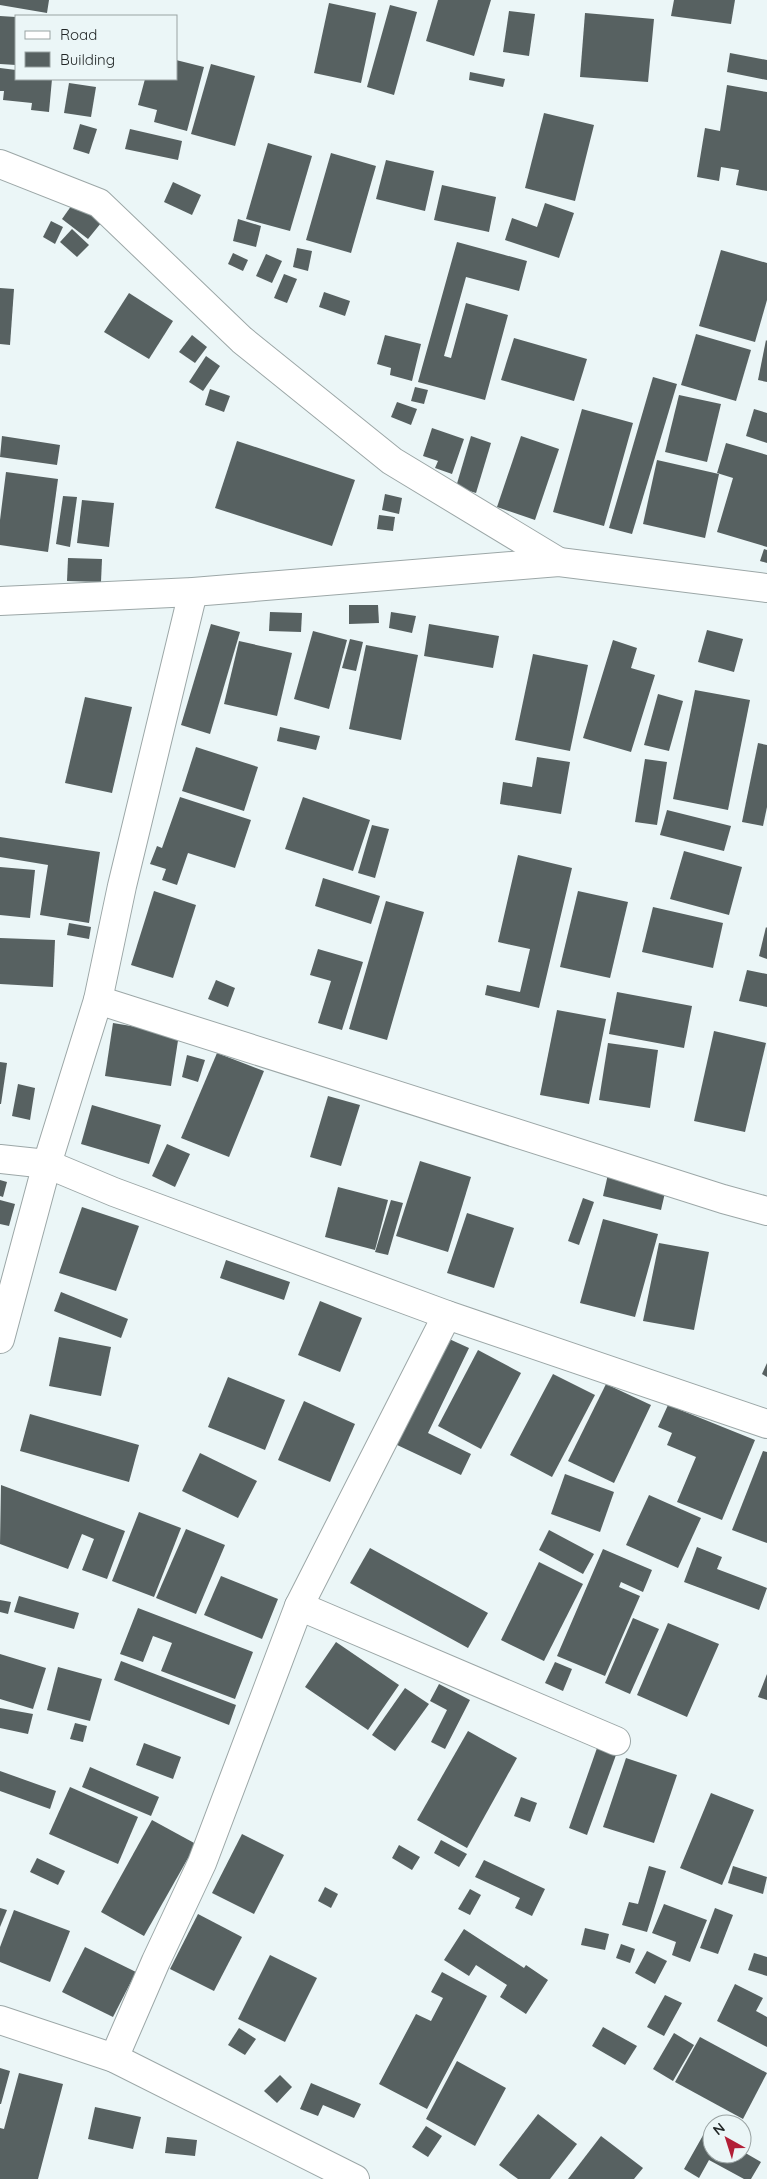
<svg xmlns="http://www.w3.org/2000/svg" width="767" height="2179" font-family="Quicksand,sans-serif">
<rect width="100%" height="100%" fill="#ebf6f7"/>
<g fill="#576161">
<polygon points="0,0 49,0 47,13 0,5"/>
<polygon points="438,0 491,0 474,56 426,41"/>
<polygon points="674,0 735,0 731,24 671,16"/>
<polygon points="329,3 376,13 361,83 314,73"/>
<polygon points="390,5 417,12 394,95 367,87"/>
<polygon points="509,11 535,14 529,56 503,52"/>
<polygon points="585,13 654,19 648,82 580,77"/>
<polygon points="0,16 16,17 16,65 0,64"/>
<polygon points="730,53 767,60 767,80 727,72"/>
<polygon points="176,60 204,67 187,131 154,122 157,110 138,105 145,79 176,79"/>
<polygon points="211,64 255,76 235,146 191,134"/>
<polygon points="0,68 16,70 16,79 52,79 49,112 31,110 32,103 3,100 4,91 0,91"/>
<polygon points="470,72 505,79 503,87 469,80"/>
<polygon points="69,83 96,87 91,117 64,113"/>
<polygon points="727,85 767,92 767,191 736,185 739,170 721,167 719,181 697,177 705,128 720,131"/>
<polygon points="544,113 594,125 575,201 525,188"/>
<polygon points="80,124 97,129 89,154 73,149"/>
<polygon points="130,129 182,141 178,160 125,149"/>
<polygon points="268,143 312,156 290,231 246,219"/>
<polygon points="331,153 376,166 351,253 306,240"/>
<polygon points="386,160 434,171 425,211 376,199"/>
<polygon points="173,182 201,195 192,215 164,202"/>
<polygon points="442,185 496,197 489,232 434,220"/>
<polygon points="74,202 101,223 88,239 62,219"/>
<polygon points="545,203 574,213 559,258 505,240 512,218 537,227"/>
<polygon points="238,219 261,226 256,247 233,241"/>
<polygon points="51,221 63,227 55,244 43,237"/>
<polygon points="72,229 89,245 77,257 60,242"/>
<polygon points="457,242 527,261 519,291 466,277 444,356 451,358 466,303 508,315 485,400 418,382"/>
<polygon points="297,248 312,251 308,271 293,267"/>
<polygon points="721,250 767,263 767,300 755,342 699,326"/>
<polygon points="233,253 248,260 243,271 228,264"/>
<polygon points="266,254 282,261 272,283 256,276"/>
<polygon points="284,274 297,279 287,303 274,298"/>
<polygon points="0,288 14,289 10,345 0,344"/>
<polygon points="324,292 350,301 345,316 319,307"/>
<polygon points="129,293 173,321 149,359 104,332"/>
<polygon points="696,334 751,350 736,401 681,385"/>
<polygon points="192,335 207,347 195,363 179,352"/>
<polygon points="385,335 421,344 412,381 390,375 391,368 377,364"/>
<polygon points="514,338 587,359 574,401 501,380"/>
<polygon points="766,340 767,341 767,382 758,380"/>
<polygon points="206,356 220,366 203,391 189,382"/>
<polygon points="653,377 677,384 632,534 609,528"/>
<polygon points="415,387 428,390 424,404 411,401"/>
<polygon points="210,389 230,396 224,412 205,405"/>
<polygon points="679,395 721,404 707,462 665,452"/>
<polygon points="397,402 417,409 411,425 391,417"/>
<polygon points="582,409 633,423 604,526 553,512"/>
<polygon points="754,409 767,413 767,443 746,436"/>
<polygon points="432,428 464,439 452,474 435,468 438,461 423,456"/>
<polygon points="2,436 60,445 57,465 0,457"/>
<polygon points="471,436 491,443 476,493 456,487"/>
<polygon points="521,436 559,449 535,520 497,507"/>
<polygon points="237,441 355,480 332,546 215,508"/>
<polygon points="726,443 767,455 767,547 717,532 733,478 717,473"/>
<polygon points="657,460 719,474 705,538 643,524"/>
<polygon points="6,472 58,479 48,552 0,545 0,520"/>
<polygon points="385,494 402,498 399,514 382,510"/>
<polygon points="63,496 77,497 70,547 56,544"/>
<polygon points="82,500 114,503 109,547 77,543"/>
<polygon points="379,515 395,517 393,531 377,529"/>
<polygon points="764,549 767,550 767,563 760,561"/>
<polygon points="68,558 102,559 101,582 67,581"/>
<polygon points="349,605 378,605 379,623 349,624"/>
<polygon points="270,612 302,613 301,632 269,631"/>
<polygon points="391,612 416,616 412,633 389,628"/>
<polygon points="211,624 240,632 210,734 181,725"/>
<polygon points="429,624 499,636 493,668 424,656"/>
<polygon points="707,630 743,639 734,672 698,662"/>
<polygon points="313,631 347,640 329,709 294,699"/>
<polygon points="350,639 363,642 356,671 342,668"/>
<polygon points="613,640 637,648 631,668 655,675 631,752 583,738"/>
<polygon points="239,641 292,653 277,716 224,704"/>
<polygon points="366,645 418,655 401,740 349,729"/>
<polygon points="533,654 588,665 570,751 515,740"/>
<polygon points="695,690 750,700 728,810 673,799"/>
<polygon points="658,694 683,701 669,751 644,745"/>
<polygon points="85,697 132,707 112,793 65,783"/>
<polygon points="280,727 320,736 316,750 277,741"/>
<polygon points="758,743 767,745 767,807 763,826 742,822"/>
<polygon points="196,747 258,767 244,811 182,791"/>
<polygon points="537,757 570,762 561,814 500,804 503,782 532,787"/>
<polygon points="645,759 667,762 657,825 635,822"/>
<polygon points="180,797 251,820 235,868 188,853 177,885 162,880 166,869 150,864 157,846 162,848"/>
<polygon points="303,797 370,820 353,871 285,849"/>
<polygon points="667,810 731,826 724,851 660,835"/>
<polygon points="372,825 389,829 375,878 358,873"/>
<polygon points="0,837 100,852 89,923 40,915 48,865 0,857"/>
<polygon points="684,851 742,867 729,915 670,899"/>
<polygon points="518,855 572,868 539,1008 485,995 487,985 520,992 530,949 498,942"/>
<polygon points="0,867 35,870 30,918 0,915"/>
<polygon points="323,878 380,896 371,924 315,906"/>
<polygon points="154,891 196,905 173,978 131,965"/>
<polygon points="578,891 628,902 610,978 560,967"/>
<polygon points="386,901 424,912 387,1040 349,1029"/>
<polygon points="653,907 723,923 713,968 642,952"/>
<polygon points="69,923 91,927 89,939 67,935"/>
<polygon points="766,927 767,928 767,959 759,956"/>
<polygon points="0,938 55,940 53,987 0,984"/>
<polygon points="318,949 363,962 342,1030 318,1023 331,981 310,975"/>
<polygon points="747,970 767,974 767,1007 739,1001"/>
<polygon points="216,980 235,988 228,1007 208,999"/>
<polygon points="617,992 692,1006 684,1048 609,1034"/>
<polygon points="557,1010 606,1019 589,1104 540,1095"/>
<polygon points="113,1023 179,1034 171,1086 105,1076"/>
<polygon points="714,1031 766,1043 745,1132 694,1121"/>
<polygon points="608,1043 658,1050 650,1108 599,1100"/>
<polygon points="217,1053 264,1071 229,1157 181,1138"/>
<polygon points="187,1055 205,1060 198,1082 182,1077"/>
<polygon points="0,1062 7,1063 1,1104 0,1104"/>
<polygon points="18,1084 35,1088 30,1120 12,1116"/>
<polygon points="328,1096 360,1105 341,1166 310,1157"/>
<polygon points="92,1105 161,1125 149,1164 81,1144"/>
<polygon points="167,1144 190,1154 175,1187 152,1176"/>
<polygon points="420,1161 471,1177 448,1252 396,1236"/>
<polygon points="609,1170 667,1184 661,1210 603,1196"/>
<polygon points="0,1180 7,1182 3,1197 0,1196"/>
<polygon points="338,1187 388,1200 375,1250 325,1237"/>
<polygon points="583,1198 594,1202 579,1245 568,1241"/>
<polygon points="0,1200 15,1204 9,1226 0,1224"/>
<polygon points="391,1200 403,1203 388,1255 375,1252"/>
<polygon points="82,1207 139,1226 116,1291 59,1273"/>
<polygon points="467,1213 514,1228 494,1288 447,1273"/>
<polygon points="603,1219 658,1234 635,1317 580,1303"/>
<polygon points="659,1243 709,1252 694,1330 643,1321"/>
<polygon points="226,1260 290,1282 284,1300 220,1278"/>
<polygon points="61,1292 128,1319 121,1338 54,1311"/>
<polygon points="320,1301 362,1318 340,1372 298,1355"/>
<polygon points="59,1337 111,1347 101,1396 49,1386"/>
<polygon points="447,1338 469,1348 428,1433 471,1454 461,1475 395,1444"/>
<polygon points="478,1350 521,1373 481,1449 438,1426"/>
<polygon points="767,1363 767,1377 762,1374"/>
<polygon points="553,1374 595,1395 552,1477 510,1455"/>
<polygon points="228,1377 285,1400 265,1450 208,1427"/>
<polygon points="606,1384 651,1405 614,1483 568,1461"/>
<polygon points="304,1401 355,1424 330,1482 278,1460"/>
<polygon points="668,1405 755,1440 722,1520 677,1502 696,1457 667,1445 672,1433 658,1427"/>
<polygon points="30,1414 139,1445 129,1482 20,1451"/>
<polygon points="763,1451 767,1452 767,1543 732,1530"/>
<polygon points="200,1453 257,1481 238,1518 182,1491"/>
<polygon points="565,1474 614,1492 600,1532 551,1514"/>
<polygon points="1,1485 125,1531 107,1579 82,1570 94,1539 82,1534 68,1569 0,1544"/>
<polygon points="649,1495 701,1518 678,1568 626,1545"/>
<polygon points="139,1512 181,1528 154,1597 112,1581"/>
<polygon points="186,1529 225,1545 196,1614 156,1598"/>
<polygon points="549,1530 594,1554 583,1574 539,1550"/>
<polygon points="697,1547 722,1557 717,1569 767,1588 759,1610 684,1582"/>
<polygon points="370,1548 488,1613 468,1648 350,1583"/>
<polygon points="603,1549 652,1570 643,1592 621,1582 619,1587 640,1596 605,1676 557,1656"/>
<polygon points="539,1562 583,1584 544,1661 501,1640"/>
<polygon points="221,1576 278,1599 262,1639 204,1615"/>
<polygon points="19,1596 79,1613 74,1629 14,1612"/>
<polygon points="0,1600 11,1602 8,1614 0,1612"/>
<polygon points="138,1608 253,1652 235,1699 161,1671 172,1643 153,1636 143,1662 120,1654"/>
<polygon points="633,1618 659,1629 630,1694 605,1683"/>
<polygon points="668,1623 719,1644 687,1717 637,1695"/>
<polygon points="336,1642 399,1685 368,1730 305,1687"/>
<polygon points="0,1654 46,1668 33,1709 0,1699"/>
<polygon points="121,1661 236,1705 229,1725 114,1680"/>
<polygon points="555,1662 572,1669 563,1691 545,1683"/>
<polygon points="58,1667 102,1679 90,1721 47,1710"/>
<polygon points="767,1674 767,1700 758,1697"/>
<polygon points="439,1684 470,1700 445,1749 431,1742 447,1710 430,1701"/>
<polygon points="405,1688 429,1704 395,1751 372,1735"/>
<polygon points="0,1708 33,1714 28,1734 0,1728"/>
<polygon points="75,1723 87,1726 83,1742 70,1739"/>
<polygon points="468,1731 517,1758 467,1848 417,1820"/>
<polygon points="144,1743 181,1757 173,1779 136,1765"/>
<polygon points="597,1748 616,1755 587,1835 569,1828"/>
<polygon points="626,1758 677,1775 654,1843 603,1827"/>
<polygon points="90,1767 159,1797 151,1816 82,1787"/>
<polygon points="0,1771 56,1791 50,1809 0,1791"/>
<polygon points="70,1787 138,1817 118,1864 49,1834"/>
<polygon points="711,1793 754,1810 722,1885 680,1868"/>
<polygon points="521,1797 537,1803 530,1822 514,1816"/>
<polygon points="152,1820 196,1844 144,1936 101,1912"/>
<polygon points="242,1834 284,1855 254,1914 212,1893"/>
<polygon points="441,1840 467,1854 459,1867 434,1853"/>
<polygon points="399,1845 420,1857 412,1870 392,1858"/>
<polygon points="37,1858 65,1871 58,1885 30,1872"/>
<polygon points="484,1860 545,1889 532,1916 515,1908 520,1898 475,1877"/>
<polygon points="649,1866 666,1871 647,1932 622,1925 629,1902 638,1904"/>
<polygon points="733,1866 767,1877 763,1894 728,1883"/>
<polygon points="325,1887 338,1894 331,1908 318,1901"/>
<polygon points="470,1889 481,1895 470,1915 458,1909"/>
<polygon points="664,1904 707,1920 690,1962 672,1955 676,1942 652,1933"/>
<polygon points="0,1908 7,1910 0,1927"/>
<polygon points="715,1908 733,1915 718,1954 700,1948"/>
<polygon points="14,1910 70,1931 50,1982 0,1962 0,1947"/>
<polygon points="198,1914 242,1937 214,1991 170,1969"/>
<polygon points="585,1928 609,1934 605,1950 581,1945"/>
<polygon points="464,1929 524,1968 526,1965 548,1980 526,2014 500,1997 507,1985 476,1965 469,1976 444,1960"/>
<polygon points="621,1944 635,1949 630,1963 616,1958"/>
<polygon points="85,1947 136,1972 113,2017 62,1992"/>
<polygon points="647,1951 667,1961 655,1984 635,1973"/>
<polygon points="754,1953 767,1957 767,1976 748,1970"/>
<polygon points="270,1955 317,1978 285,2042 238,2019"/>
<polygon points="442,1972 487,1996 427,2109 379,2084 416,2014 431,2021 443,1998 431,1992"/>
<polygon points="735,1984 763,1998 756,2011 767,2017 767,2047 717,2021"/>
<polygon points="665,1995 682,2003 664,2036 647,2027"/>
<polygon points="603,2027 637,2046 625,2065 592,2046"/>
<polygon points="239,2028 256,2039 245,2055 228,2045"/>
<polygon points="674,2033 694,2045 673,2081 653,2069"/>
<polygon points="700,2037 767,2073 743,2119 675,2082"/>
<polygon points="457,2061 506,2088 475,2146 426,2119"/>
<polygon points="0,2068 10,2071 1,2104 0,2104"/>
<polygon points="19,2073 63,2084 38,2179 0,2179 0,2128 4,2129"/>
<polygon points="280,2075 292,2087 277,2103 264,2091"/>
<polygon points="311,2083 361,2104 354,2118 323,2105 318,2116 300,2109"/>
<polygon points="95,2107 141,2117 133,2149 88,2139"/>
<polygon points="538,2114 577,2144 550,2179 518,2179 499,2165"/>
<polygon points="426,2126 442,2136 428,2157 412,2147"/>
<polygon points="706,2130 712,2134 712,2154 742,2154 742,2151 761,2162 751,2179 744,2179 709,2160 699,2178 684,2169"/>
<polygon points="601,2136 643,2168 634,2179 568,2179"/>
<polygon points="167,2137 197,2140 195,2156 165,2153"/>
</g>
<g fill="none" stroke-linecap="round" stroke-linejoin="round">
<g stroke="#9ca7a7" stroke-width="30">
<g id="minor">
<polyline points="0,164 99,203 242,340 392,461 559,562"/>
<polyline points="0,601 193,592 559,562 767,588"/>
<polyline points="98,1000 723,1199 767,1211"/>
<polyline points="0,1159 47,1164 114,1192 447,1315 767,1424"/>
<polyline points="0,1339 47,1164 98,1000 122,886 193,592"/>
<polyline points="299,1606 616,1741"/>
<polyline points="0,2020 114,2058 355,2179"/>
<polyline points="114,2058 156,1961 202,1863 299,1606 447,1315"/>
</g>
</g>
<use href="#minor" stroke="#fff" stroke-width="28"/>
</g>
<rect x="15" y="15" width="162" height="65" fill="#ebf6f7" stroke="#9aa3a3"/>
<rect x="25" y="31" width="25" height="8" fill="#ffffff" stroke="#9aa3a3"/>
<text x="60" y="40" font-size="15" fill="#212626">Road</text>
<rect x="25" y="52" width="25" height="15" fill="#576161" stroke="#9aa3a3"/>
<text x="60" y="65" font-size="15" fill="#212626">Building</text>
<g transform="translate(727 2139) rotate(321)"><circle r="24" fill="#ebf6f7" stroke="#9aa3a3"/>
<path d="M0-4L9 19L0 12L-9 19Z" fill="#b21f37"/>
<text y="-8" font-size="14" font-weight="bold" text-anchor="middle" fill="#212626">N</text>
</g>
</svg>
